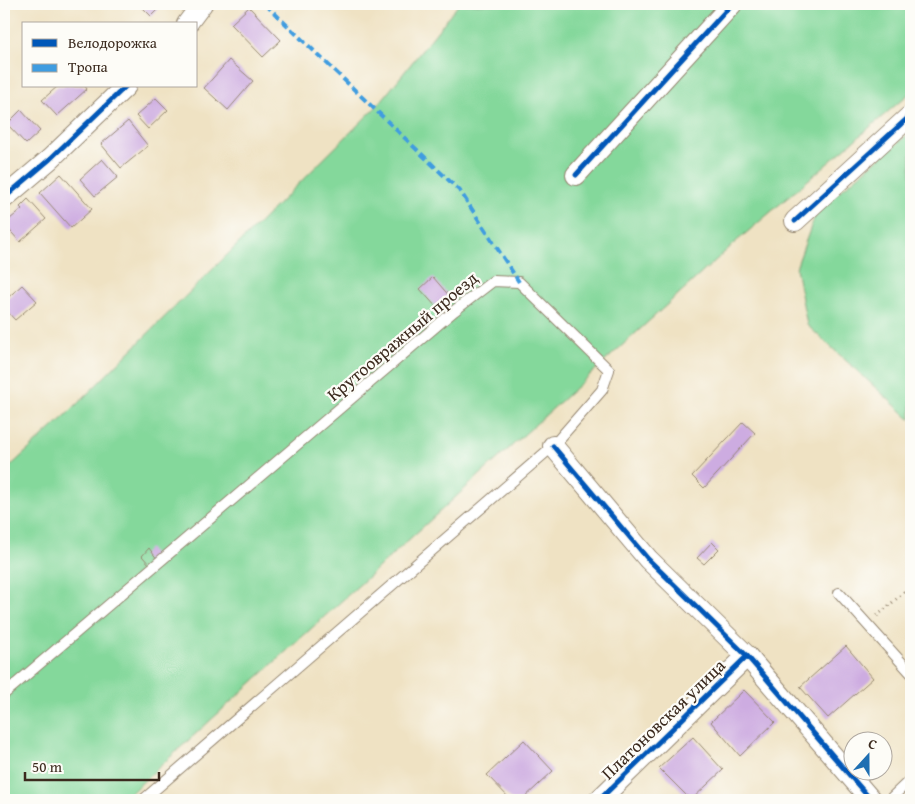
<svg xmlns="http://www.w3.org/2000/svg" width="915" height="804" font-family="'Gentium Book Plus',serif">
<rect width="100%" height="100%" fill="#fdfcf7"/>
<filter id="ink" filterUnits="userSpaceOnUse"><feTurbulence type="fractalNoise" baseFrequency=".02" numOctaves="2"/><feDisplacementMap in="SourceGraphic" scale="10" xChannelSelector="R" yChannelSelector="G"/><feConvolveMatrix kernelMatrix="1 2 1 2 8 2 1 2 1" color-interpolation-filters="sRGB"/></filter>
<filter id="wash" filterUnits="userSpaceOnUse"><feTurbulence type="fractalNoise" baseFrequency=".0096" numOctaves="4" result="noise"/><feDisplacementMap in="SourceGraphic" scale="20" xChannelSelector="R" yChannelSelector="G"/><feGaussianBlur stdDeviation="1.12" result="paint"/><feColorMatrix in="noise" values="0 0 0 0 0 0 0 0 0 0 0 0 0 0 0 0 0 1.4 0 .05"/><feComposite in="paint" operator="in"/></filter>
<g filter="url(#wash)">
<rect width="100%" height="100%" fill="#efe2c3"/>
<g fill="#84d89b" stroke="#60815c">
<polygon points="459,4 911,4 911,92 738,240 123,800 4,800 4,472 65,416 378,105"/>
<polygon points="911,132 911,420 807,325 796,268 817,210"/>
</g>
<g id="blocks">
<g fill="#cdace1">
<polygon points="139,4 163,4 151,16"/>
<polygon points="249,7 281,40 263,57 231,24"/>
<polygon points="229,60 253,81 228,110 204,88"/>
<polygon points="58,86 85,86 87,89 57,116 42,100"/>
<polygon points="156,98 168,110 148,129 136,116"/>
<polygon points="21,110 40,131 26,144 7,124"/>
<polygon points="128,121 148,146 121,168 101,144"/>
<polygon points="102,159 118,177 95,196 80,179"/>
<polygon points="61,174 92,209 71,228 40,193"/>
<polygon points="28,199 46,219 20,242 4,224 22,209 20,207"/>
<polygon points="433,277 451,298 438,309 420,289"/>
<polygon points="22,285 37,301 15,320 4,308 4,301"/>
<polygon points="743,422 755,433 704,488 692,476"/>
<polygon points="712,542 719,549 704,564 697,558"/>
<polygon points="149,548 157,559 150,565 142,556"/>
<polygon points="846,646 873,678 828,718 800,687"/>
<polygon points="744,690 775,722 740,756 711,722"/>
<polygon points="693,737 723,770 691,800 659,768"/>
<polygon points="524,740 553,771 522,800 511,800 487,775"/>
</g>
</g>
</g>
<g filter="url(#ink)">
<use href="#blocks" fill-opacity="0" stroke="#958670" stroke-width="1"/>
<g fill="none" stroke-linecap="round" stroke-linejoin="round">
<g stroke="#958670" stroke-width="12">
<g id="lane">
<polyline points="839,593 911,673"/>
<polyline points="4,694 454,311 493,281 519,282 609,370 602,390 553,446 143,800"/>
<polyline points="889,800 911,779"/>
</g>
</g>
<g stroke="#958670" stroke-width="22">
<g id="street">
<polyline points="187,24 202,4"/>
<polyline points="576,175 732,4"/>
<polyline points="4,198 50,159 126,86"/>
<polyline points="795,221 911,115"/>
<polyline points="553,446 648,559 747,656 871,800"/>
<polyline points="599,800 747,656"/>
</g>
</g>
<polyline stroke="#958670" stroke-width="3" stroke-dasharray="1 4" stroke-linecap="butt" points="877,616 911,586"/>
<use href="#lane" stroke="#fff" stroke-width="10"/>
<use href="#street" stroke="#fff" stroke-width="20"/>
<polyline stroke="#3f9ce0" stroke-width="4" stroke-dasharray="8 4" stroke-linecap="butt" points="265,4 460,191 519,282"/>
<g stroke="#fdfcf7" stroke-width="8">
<g id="cycleway">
<polyline points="576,175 732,4"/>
<polyline points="4,198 50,159 126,86"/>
<polyline points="795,221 911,115"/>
<polyline points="553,446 648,559 747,656 871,800"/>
<polyline points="599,800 747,656"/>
</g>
</g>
<use href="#cycleway" stroke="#0057b8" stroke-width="5"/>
</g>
</g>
<g text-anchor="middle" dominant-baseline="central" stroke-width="4.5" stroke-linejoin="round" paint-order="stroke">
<g font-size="18" fill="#3b2a1e" stroke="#fdfcf7">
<text transform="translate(402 336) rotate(-40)">Крутоовражный проезд</text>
<text transform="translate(663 719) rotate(-44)">Платоновская улица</text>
</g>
</g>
<rect width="915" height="804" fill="none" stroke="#fdfcf7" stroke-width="20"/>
<rect x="22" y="22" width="175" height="65" fill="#fdfcf7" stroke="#afa8a0"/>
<rect x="32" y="39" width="25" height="8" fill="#0057b8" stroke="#afa8a0"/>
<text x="68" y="48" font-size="15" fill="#3b2a1e">Велодорожка</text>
<rect x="32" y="64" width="25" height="8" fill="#3f9ce0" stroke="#afa8a0"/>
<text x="68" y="72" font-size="15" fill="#3b2a1e">Тропа</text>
<g transform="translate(868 756) rotate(21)"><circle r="24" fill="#fdfcf7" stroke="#afa8a0"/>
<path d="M0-4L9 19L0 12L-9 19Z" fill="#1f6fb2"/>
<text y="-8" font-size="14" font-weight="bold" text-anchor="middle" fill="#3b2a1e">С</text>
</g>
<path d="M25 772v8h134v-8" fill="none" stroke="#3b2a1e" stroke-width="2.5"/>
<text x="32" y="772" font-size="15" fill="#3b2a1e" stroke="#fdfcf7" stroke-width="4" paint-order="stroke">50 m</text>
</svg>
